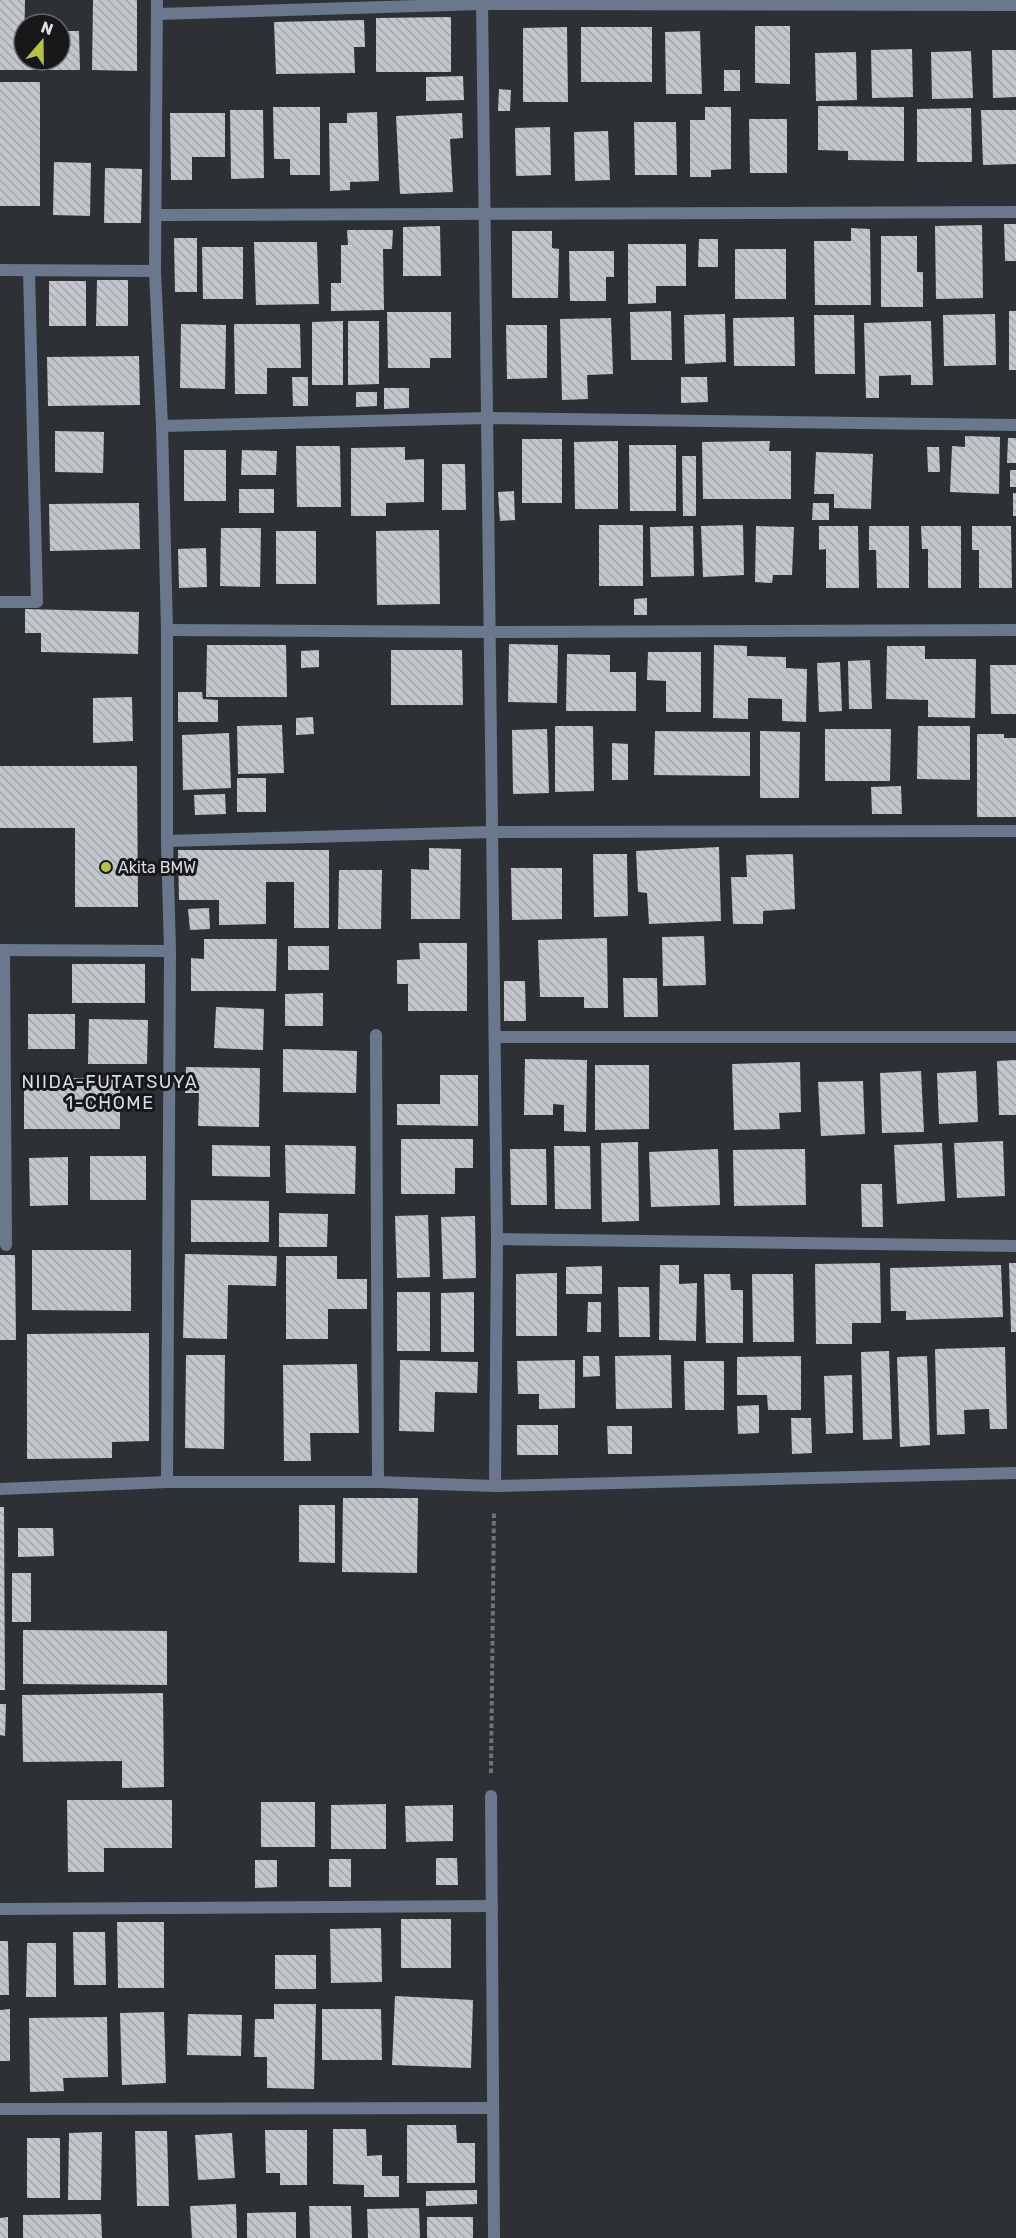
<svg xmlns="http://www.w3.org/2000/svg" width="1016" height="2238" font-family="Rubik,sans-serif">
<defs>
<pattern id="building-back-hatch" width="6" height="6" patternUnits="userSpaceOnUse" patternTransform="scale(1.5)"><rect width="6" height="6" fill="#c3c6cc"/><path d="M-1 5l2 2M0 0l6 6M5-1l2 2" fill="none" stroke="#a3a5aa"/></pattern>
</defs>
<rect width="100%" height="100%" fill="#2d3035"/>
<g fill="url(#building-back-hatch)">
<polygon points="0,0 25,0 24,60 60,60 60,31 79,31 80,70 0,70"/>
<polygon points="93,0 137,0 137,71 92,70"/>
<polygon points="451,17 451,72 376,72 376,18"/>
<polygon points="364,20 365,47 354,47 355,73 276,74 274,22"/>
<polygon points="755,26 790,26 790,84 755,83"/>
<polygon points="567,27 568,102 523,102 523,28"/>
<rect x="581" y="27" width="71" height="55"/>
<polygon points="700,31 702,94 666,94 665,32"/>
<polygon points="912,49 913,97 872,98 871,50"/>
<polygon points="992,50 1016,50 1016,97 993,98"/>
<polygon points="971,51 973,98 932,99 931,52"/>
<polygon points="856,52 857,100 816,101 815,53"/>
<rect x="724" y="70" width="16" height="21"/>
<polygon points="463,76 464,100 426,101 426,77"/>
<rect x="0" y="82" width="40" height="124"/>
<polygon points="499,89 511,90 510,111 498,111"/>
<polygon points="818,106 904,107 904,161 848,160 848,151 818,150"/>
<polygon points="273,107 320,107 320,175 290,175 290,159 274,159"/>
<polygon points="705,107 731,107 731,169 711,170 711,177 690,177 690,120 705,120"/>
<polygon points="971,108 972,162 917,162 917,109"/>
<polygon points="230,110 263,110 264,178 231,179"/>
<polygon points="981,110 1016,110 1016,164 983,165"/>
<polygon points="377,112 379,181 350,182 350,190 330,191 329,123 347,123 347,113"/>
<polygon points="170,113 225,113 225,157 192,157 192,180 171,180"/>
<polygon points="462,113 463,138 450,139 453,192 400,194 396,116"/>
<polygon points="749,119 787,119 787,173 750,173"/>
<polygon points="634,122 676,122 677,175 635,175"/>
<polygon points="550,127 551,175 516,176 515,128"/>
<polygon points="608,131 610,180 575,181 574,132"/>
<polygon points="54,162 91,163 90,216 53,215"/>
<polygon points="105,168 142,169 141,223 104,223"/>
<polygon points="1004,224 1016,224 1016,261 1005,261"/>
<polygon points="982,225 983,298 936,299 935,226"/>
<polygon points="440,226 441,276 403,276 403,227"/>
<polygon points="851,228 870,229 871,305 815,305 814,241 851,241"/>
<polygon points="347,230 393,230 392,249 383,249 384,310 331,311 331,283 341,283 341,245 348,245"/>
<polygon points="512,231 552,231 552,248 559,249 558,298 512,298"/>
<polygon points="881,236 917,236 917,272 923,272 923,307 881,307"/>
<polygon points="174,238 197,238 197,292 175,292"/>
<polygon points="699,239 718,239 718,267 698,267"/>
<polygon points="254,242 317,242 319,304 256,305"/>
<polygon points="628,244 686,244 686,286 656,286 656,303 628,304"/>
<polygon points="202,247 243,247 243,299 203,299"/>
<rect x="735" y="249" width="51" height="50"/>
<polygon points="569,251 614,251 614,277 606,277 606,301 570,301"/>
<polygon points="97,280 128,280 128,326 96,326"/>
<rect x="49" y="281" width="37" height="45"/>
<polygon points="671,311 672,360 631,360 630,312"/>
<rect x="1009" y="311" width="7" height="59"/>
<polygon points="387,312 451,312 451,358 430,358 430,368 388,368"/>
<polygon points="725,314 726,362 685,364 684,315"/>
<polygon points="995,314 996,365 944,366 943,315"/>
<polygon points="814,315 854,315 855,374 815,374"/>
<polygon points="794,317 795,366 734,366 733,318"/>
<polygon points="611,318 613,374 587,375 588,399 562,400 560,319"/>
<polygon points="343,321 343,385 312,385 312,322"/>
<polygon points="348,321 379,321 379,384 348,385"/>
<polygon points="931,321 933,385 911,385 911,375 879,376 879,398 866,398 864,323"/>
<polygon points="181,324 226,325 225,389 180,388"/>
<polygon points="234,324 300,324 301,368 267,368 267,394 235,394"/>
<polygon points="506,325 547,325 547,378 507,379"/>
<polygon points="139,356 140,405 48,406 47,357"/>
<polygon points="292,377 308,377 308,406 293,406"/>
<polygon points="681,377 707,377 708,402 681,403"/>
<polygon points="384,388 409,388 409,408 384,409"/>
<polygon points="356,392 377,392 377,406 356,407"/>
<polygon points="55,431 104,432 103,473 55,472"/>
<polygon points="965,436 1000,437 999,494 950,492 952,446 965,447"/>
<polygon points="1008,438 1016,438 1016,463 1007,463"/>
<rect x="522" y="439" width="40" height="64"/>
<polygon points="618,441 618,509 575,509 574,442"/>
<polygon points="770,441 769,451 791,451 791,499 703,499 702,442"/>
<polygon points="629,445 676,445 676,511 630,511"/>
<polygon points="296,446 340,446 341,507 297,507"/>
<polygon points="405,447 405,460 424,459 424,502 386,503 386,516 351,516 351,448"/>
<polygon points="927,447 939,447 940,472 928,472"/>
<rect x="184" y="450" width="42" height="51"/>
<polygon points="242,450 277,451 276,475 241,475"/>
<polygon points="816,452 873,454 871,509 834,508 834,494 814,494"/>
<polygon points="682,456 696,456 696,516 683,516"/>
<polygon points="442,464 465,464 466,510 442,510"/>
<rect x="1010" y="470" width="6" height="17"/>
<rect x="239" y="489" width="35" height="24"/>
<polygon points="514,491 515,520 500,521 498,492"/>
<rect x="1013" y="493" width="3" height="23"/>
<polygon points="139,503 140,549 50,551 49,504"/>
<polygon points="813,503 829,503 829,520 812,520"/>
<rect x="599" y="525" width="44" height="61"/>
<polygon points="743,525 744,575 703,577 701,526"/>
<polygon points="693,526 694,576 651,577 650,527"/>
<polygon points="756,526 794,527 792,575 773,575 772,583 755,582"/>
<polygon points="819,526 858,526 859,588 826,588 826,549 819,550"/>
<polygon points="869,526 909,526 909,588 877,588 876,550 869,550"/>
<polygon points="921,526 961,526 961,588 928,588 928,549 922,549"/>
<polygon points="972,526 1011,526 1012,588 979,588 979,550 972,550"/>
<polygon points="221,528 261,528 260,587 220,586"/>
<polygon points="439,530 440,604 377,605 376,531"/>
<rect x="276" y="531" width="40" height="53"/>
<polygon points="206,548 207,587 179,588 178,549"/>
<polygon points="647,598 647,615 634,615 634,599"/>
<polygon points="25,609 139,612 138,654 41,652 41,633 25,633"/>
<polygon points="509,644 558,645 557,703 508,702"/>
<polygon points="207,645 286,645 287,697 206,697"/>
<polygon points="714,645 747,646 747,656 786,657 786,668 807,669 806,722 782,721 782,699 748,698 748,719 713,718"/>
<polygon points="887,646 925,646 925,659 976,659 975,718 928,717 928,700 886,699"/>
<polygon points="319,650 319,667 301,668 301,651"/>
<polygon points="391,650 462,650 463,705 391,705"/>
<polygon points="648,652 701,652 701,712 666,712 666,681 647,680"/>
<polygon points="567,654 610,655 610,672 636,672 636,711 566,711"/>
<polygon points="870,660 872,709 849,709 848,661"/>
<polygon points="840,662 842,711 819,712 817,663"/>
<polygon points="990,665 1016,665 1016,714 991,714"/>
<polygon points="178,692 202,692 203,699 218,700 218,722 178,722"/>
<polygon points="132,697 133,741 93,743 93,698"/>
<polygon points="313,717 314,734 296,735 296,718"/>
<polygon points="282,725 284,773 238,774 237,726"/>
<polygon points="555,726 593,726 594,791 555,792"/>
<polygon points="918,726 970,726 970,780 917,779"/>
<polygon points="547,729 549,793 513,794 512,730"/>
<polygon points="825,729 891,729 890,781 825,781"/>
<polygon points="655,731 750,732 750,776 654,775"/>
<polygon points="760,731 800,732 799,798 760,798"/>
<polygon points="229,733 231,788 183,790 182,735"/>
<polygon points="977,734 1004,734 1004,738 1016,738 1016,817 977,817"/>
<polygon points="612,743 628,744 628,780 612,780"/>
<polygon points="0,766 137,766 138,907 75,907 75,828 0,828"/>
<rect x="237" y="778" width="29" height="34"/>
<polygon points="901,786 902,814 872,814 871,787"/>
<polygon points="225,794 226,814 195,815 194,795"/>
<polygon points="719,847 721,921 649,924 647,893 638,892 636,851"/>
<polygon points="429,848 461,849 460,919 411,919 411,869 429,870"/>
<polygon points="178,850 329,850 329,928 294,928 294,882 266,882 266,924 219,925 219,900 179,900"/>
<polygon points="593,854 627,854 628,916 594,917"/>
<polygon points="793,854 795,909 763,911 763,924 733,924 731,877 747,877 746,855"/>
<polygon points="511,868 562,868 562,919 512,920"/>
<polygon points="339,870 382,870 381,929 338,929"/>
<polygon points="209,908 210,929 190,930 188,909"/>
<polygon points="704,936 706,985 663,986 662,937"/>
<polygon points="607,938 608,1008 584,1008 584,997 540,997 538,940"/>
<polygon points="204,939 277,939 276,991 191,991 191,958 204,959"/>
<polygon points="419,943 467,943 467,1011 408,1011 408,984 397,984 397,960 420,959"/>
<rect x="288" y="946" width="41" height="24"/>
<rect x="72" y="964" width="73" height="39"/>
<polygon points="623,978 657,978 658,1017 624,1017"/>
<polygon points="504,981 525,981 526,1021 504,1021"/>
<polygon points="323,993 323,1026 285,1026 285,994"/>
<polygon points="216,1007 264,1009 263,1050 214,1048"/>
<rect x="28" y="1014" width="47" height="35"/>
<polygon points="89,1019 148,1020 147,1064 88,1064"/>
<polygon points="283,1049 357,1051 356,1093 283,1092"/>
<polygon points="525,1059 587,1060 586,1132 564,1131 564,1105 553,1104 553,1115 524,1115"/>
<polygon points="1016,1060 1016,1115 999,1115 997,1061"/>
<polygon points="800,1062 801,1112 779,1113 780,1129 734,1130 732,1064"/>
<polygon points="595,1065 649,1065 649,1129 595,1130"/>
<polygon points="186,1067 260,1068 259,1127 198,1126 199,1093 185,1093"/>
<polygon points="921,1071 924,1132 882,1133 880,1073"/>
<polygon points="976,1071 978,1122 939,1124 937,1073"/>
<polygon points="440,1075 478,1075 478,1126 397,1125 397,1104 440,1104"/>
<rect x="24" y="1078" width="96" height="51"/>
<polygon points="863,1081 865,1134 821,1136 818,1082"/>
<polygon points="401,1139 473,1139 473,1168 455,1168 455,1194 401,1194"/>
<polygon points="1003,1141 1005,1196 957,1198 954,1143"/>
<polygon points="638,1142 639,1221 602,1222 601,1143"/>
<polygon points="942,1143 945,1201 897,1204 894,1145"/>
<polygon points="212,1145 270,1146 270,1177 212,1176"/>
<polygon points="285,1145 356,1146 355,1194 286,1193"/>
<polygon points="554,1146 590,1146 591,1209 555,1209"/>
<polygon points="510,1149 546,1149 547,1205 511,1205"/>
<polygon points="718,1149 720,1205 651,1207 649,1152"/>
<polygon points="805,1149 806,1205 734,1206 733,1150"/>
<rect x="90" y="1156" width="56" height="44"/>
<polygon points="68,1157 68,1205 30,1206 29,1158"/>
<polygon points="861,1184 882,1184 883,1227 862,1227"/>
<polygon points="191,1200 269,1201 269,1242 191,1242"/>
<polygon points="279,1213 328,1214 327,1247 279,1247"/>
<polygon points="428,1215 430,1277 397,1278 395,1216"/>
<polygon points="475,1216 476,1278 443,1279 441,1217"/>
<polygon points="32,1250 131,1250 131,1311 32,1310"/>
<polygon points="185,1254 277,1256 276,1286 228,1285 227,1339 183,1338"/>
<polygon points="0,1255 15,1255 16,1340 0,1340"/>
<polygon points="286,1256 337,1256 337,1279 367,1279 367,1309 328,1309 328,1339 286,1339"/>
<polygon points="880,1263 881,1323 852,1323 852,1344 816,1344 815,1264"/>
<polygon points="1009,1263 1016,1263 1016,1332 1011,1332"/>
<polygon points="660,1265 679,1265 679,1284 697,1283 696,1341 659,1340"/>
<polygon points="1001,1265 1003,1317 906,1320 906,1311 891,1311 890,1268"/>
<polygon points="602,1266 602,1294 566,1294 566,1267"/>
<polygon points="557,1273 557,1336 516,1336 516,1274"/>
<polygon points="704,1274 730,1274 731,1290 743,1290 743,1343 706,1343"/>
<polygon points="752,1274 793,1274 794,1342 753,1342"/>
<polygon points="618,1287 649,1287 650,1337 619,1337"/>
<rect x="397" y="1292" width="33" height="59"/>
<polygon points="474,1292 474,1352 441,1352 441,1293"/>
<polygon points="588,1302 601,1302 601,1332 587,1332"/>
<polygon points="149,1333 149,1441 112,1442 112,1458 27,1459 27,1334"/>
<polygon points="1005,1347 1007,1429 990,1429 989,1409 964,1410 965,1434 937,1435 935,1349"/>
<polygon points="889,1351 892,1439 863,1440 861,1352"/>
<polygon points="186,1355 225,1355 224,1449 185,1448"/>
<polygon points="671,1355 672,1408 616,1409 615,1356"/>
<polygon points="583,1356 599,1356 600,1376 583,1377"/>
<polygon points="801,1356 801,1410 768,1410 767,1395 737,1395 737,1357"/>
<polygon points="927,1356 930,1445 900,1447 897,1357"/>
<polygon points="400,1360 478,1362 477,1393 435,1392 434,1432 399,1431"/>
<polygon points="575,1360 575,1408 539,1409 539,1394 518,1394 517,1361"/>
<polygon points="684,1361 724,1361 724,1410 685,1410"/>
<polygon points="357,1364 359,1433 310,1433 311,1461 284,1461 283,1365"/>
<polygon points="852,1375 853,1433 826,1434 824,1376"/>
<polygon points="759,1405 759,1433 738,1434 737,1406"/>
<polygon points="791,1418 811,1418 812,1453 792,1454"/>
<rect x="517" y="1425" width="41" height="30"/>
<polygon points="607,1426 632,1426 632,1454 608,1454"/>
<polygon points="343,1498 418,1498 417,1573 342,1572"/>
<polygon points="299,1505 335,1505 335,1563 299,1562"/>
<polygon points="0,1507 4,1507 5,1690 0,1690"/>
<polygon points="18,1528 53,1528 54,1556 18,1557"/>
<rect x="12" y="1573" width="19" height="49"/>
<polygon points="23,1630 167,1631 167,1685 23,1684"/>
<polygon points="163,1693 164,1787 122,1788 122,1761 23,1762 22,1695"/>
<polygon points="0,1704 6,1704 5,1736 0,1735"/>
<polygon points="67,1800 172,1800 172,1848 104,1848 104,1872 68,1872"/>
<rect x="261" y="1802" width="54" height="45"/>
<polygon points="386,1804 386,1849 331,1849 331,1805"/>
<polygon points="453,1805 453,1841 406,1842 405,1806"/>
<polygon points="436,1858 457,1858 458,1885 436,1885"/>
<rect x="329" y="1859" width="22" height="28"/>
<polygon points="255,1860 277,1860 277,1887 255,1888"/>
<rect x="401" y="1919" width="50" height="49"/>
<polygon points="117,1922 164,1922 164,1988 118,1988"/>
<polygon points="381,1928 382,1982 331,1983 330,1929"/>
<polygon points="73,1932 105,1932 106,1985 74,1985"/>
<polygon points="0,1941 8,1941 9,1995 0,1995"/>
<polygon points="27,1943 56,1943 56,1997 26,1997"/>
<rect x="275" y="1955" width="41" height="34"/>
<polygon points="395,1996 473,2000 471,2068 392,2065"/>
<polygon points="274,2004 316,2004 314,2089 267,2088 267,2057 254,2057 255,2019 274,2019"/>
<polygon points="10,2009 10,2061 0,2061 0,2010"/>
<polygon points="322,2009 381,2009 382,2060 322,2060"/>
<polygon points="164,2012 166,2083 122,2085 120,2013"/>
<polygon points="188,2014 242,2015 241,2056 187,2055"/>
<polygon points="107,2017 108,2077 63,2078 64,2091 30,2092 29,2018"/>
<polygon points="407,2125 456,2125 457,2143 475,2143 475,2183 407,2183"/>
<polygon points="333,2129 366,2129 367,2156 382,2155 382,2176 399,2176 399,2197 364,2197 364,2185 333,2184"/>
<polygon points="265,2130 307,2130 307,2185 280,2185 280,2173 266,2173"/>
<polygon points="135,2131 167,2131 169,2206 137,2206"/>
<polygon points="102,2132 101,2200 68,2200 69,2133"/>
<polygon points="232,2133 235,2178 198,2180 195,2135"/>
<rect x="27" y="2138" width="33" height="60"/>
<polygon points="477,2190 477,2204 426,2206 426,2191"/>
<polygon points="236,2204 237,2238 192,2238 190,2206"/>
<polygon points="309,2206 351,2206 352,2238 310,2238"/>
<polygon points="419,2208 420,2238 368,2238 367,2209"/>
<polygon points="296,2212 296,2238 247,2238 247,2213"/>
<polygon points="101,2214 102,2238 23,2238 23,2215"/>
<polygon points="8,2217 8,2238 0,2238 0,2218"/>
<rect x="427" y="2217" width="46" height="21"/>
</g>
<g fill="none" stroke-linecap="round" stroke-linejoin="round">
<polyline stroke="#727478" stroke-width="4" stroke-dasharray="4.5 3" stroke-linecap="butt" points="491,1773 494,1511"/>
<g stroke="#6b778d" stroke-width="12">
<polyline points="157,0 155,271 162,426 167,630 167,841 170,951 167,1482"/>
<polyline points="482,0 497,1239 495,1486"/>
<polyline points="158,14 482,4 1016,5"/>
<polyline points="156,215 1016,212"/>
<polyline points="0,270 155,271"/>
<polyline points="162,426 487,418 1016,425"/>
<polyline points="0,602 37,602 29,271"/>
<polyline points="167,630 489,632 1016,630"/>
<polyline points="167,841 492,832 1016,831"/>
<polyline points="0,950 170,951"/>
<polyline points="4,950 6,1245"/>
<polyline points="376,1035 378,1482"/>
<polyline points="495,1037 1016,1037"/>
<polyline points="497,1239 1016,1246"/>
<polyline points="0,1489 167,1482 378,1482 495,1486 1016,1473"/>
<polyline points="491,1796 494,2238"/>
<polyline points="0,1909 492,1906"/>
<polyline points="0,2109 493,2108"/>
</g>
</g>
<circle fill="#b9c046" stroke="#17181a" stroke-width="2" cx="106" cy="867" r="6"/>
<g text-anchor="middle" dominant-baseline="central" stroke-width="6" stroke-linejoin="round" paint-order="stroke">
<g font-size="16" fill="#dcdde1" stroke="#17181a" text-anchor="start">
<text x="118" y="867">Akita BMW</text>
</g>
<g font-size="18" letter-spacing="1.5" fill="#d9dde3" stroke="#17181a">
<text x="110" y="1082">NIIDA-FUTATSUYA<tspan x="110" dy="21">1-CHOME</tspan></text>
</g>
</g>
<g transform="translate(42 42) rotate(20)"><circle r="28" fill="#17181a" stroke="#66676a" stroke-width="1.5"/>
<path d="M0-4.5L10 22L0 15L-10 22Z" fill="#b9c046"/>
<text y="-9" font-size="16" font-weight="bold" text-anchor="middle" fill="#dcdde1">N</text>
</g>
</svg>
